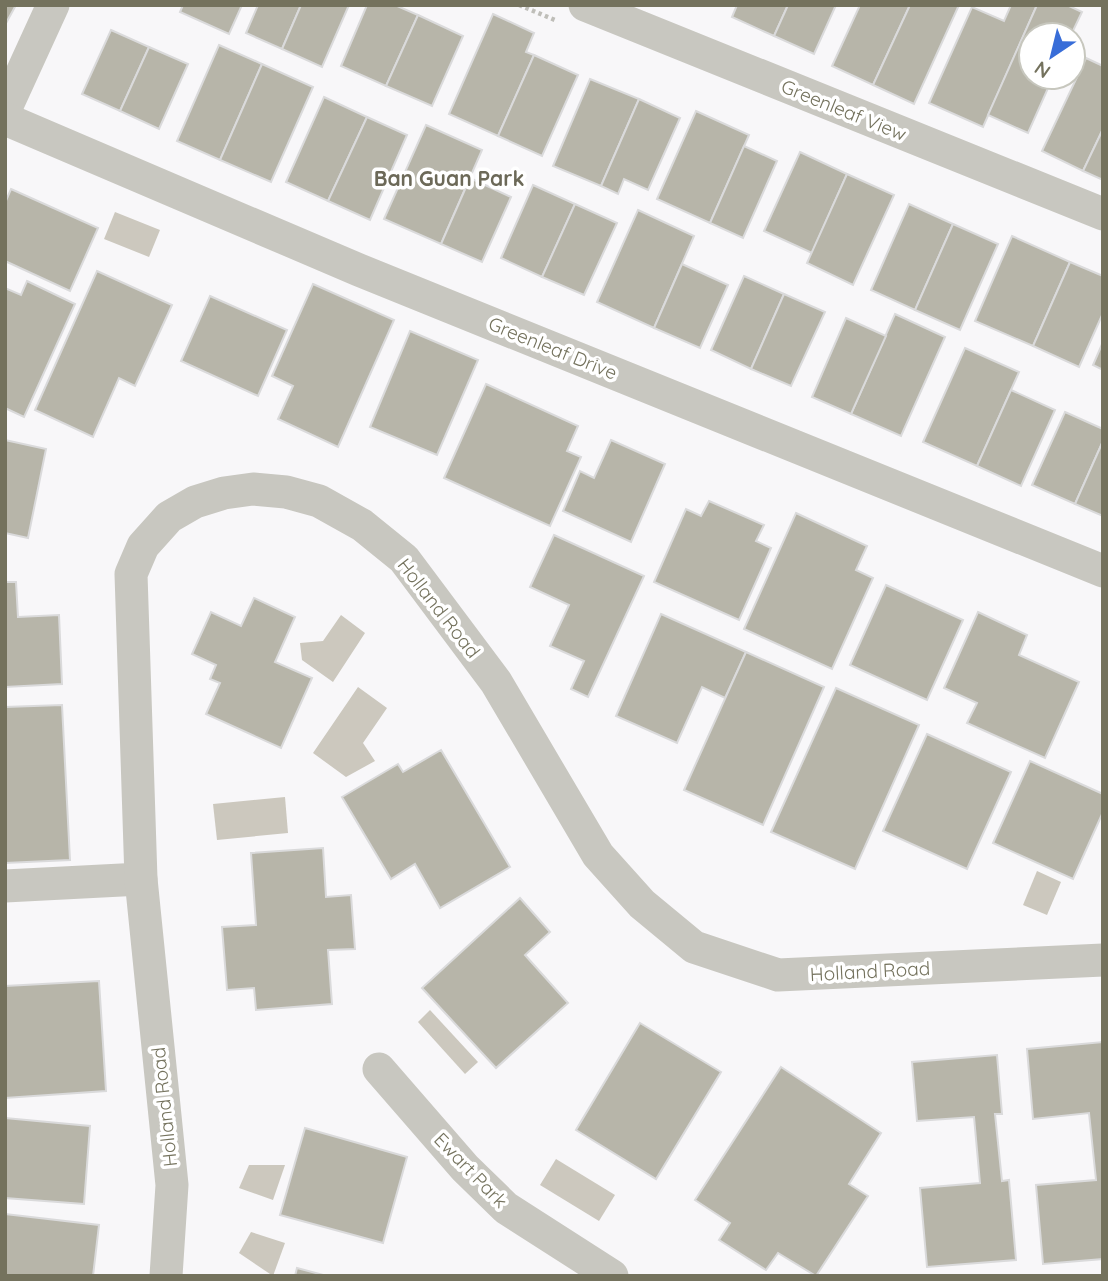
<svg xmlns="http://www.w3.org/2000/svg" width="1108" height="1281" font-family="Quicksand,sans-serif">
<rect width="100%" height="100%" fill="#f8f7f9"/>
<g fill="#ccc8be">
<polygon points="115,212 160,230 149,257 104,239"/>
<polygon points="341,615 365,633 333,682 302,660 300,643 323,641"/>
<polygon points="358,687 387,708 363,743 375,761 346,777 313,753"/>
<polygon points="285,797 288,833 217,840 213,804"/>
<polygon points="1037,871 1061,882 1047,915 1023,905"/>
<polygon points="430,1010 478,1062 465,1074 418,1022"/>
<polygon points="556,1159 615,1195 599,1221 540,1185"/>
<polygon points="249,1165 285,1165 273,1200 239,1188"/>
<polygon points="251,1232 285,1243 273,1276 239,1253"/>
</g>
<g fill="#b7b5a9" stroke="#dadadb" stroke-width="2">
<polygon points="5,5 16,5 5,25"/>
<polygon points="183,5 242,5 229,34 180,12"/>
<polygon points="258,5 301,5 282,49 246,33"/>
<polygon points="301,5 349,5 322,67 282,49"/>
<polygon points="367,5 395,5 418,15 386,86 341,66"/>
<polygon points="737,5 788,5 774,36 732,17"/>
<polygon points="788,5 836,5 814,54 774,36"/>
<polygon points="860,5 910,5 873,85 832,66"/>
<polygon points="910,5 959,5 914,104 873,85"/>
<polygon points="1011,5 1037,5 983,127 929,103 972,7 1004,21"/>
<polygon points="1037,5 1067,5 1082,12 1071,35 1031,35 1031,77 1053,77 1028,133 988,115"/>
<polygon points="493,14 534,33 526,52 534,55 498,136 449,114"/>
<polygon points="418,15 463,36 432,106 386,86"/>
<polygon points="111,30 149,47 120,111 82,94"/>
<polygon points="219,45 262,64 220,160 177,141"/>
<polygon points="149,47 188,64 159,129 120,111"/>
<polygon points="534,55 578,75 542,156 498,136"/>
<polygon points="1086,58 1103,66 1103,129 1083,171 1042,151"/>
<polygon points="262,64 313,87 271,182 220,160"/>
<polygon points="590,79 639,99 601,186 553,166"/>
<polygon points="324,97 367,117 328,201 286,182"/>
<polygon points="639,99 680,118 648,190 624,179 618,194 601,186"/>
<polygon points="696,111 749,135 710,223 657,199"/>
<polygon points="367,117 407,135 370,220 328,201"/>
<polygon points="426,125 482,150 441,244 384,219"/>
<polygon points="1103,129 1103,180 1083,171"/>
<polygon points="744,146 777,161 743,238 710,223"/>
<polygon points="800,152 847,174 812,253 764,231"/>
<polygon points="847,174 894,195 853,285 807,263"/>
<polygon points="470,178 511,197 482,262 441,244"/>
<polygon points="533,185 575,204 542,277 501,258"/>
<polygon points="11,189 98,228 70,291 5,261 5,203"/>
<polygon points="575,204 617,223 584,295 542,277"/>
<polygon points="909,204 953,224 915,310 871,290"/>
<polygon points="638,210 694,236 654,328 597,302"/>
<polygon points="953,224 998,244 960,330 915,310"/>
<polygon points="1012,236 1070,262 1033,346 975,321"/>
<polygon points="1070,262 1103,276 1103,313 1079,367 1033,346"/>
<polygon points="682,264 728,285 700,348 654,328"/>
<polygon points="97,271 172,305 135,386 119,378 93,437 35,410"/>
<polygon points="744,276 784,294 751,369 711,350"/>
<polygon points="27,281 75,304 24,417 5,408 5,288 21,295"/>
<polygon points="313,284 394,320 338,447 278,419 293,386 272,376"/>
<polygon points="784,294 825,312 791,386 751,369"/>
<polygon points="210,296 287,330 258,396 181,361"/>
<polygon points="895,314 945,337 901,436 851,414"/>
<polygon points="846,318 886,336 851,414 812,397"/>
<polygon points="410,331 478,360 437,455 370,427"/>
<polygon points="1103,342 1103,370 1093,365"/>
<polygon points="965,348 1019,372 977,466 923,442"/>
<polygon points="486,384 578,426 567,451 581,457 550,526 444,478"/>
<polygon points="1011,390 1055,410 1021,486 977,466"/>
<polygon points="1065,412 1103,429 1103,441 1075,504 1032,485"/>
<polygon points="5,440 46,449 28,538 5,533"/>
<polygon points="611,440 665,464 631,542 563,511 580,471 594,478"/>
<polygon points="1103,441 1103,516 1075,504"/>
<polygon points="709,501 764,525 756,541 771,548 739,620 654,582 686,509 701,516"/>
<polygon points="796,513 867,546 856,570 873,578 832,669 744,629"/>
<polygon points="554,535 644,576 588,697 571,689 584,661 550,646 569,605 530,587"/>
<polygon points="5,582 16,582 18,617 59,615 62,684 5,687"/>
<polygon points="886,585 963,620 927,700 850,665"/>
<polygon points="254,598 295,617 275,662 312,678 281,748 206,714 220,683 210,679 216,665 192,654 211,612 241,626"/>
<polygon points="978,612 1027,635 1019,655 1079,682 1045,758 967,723 977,703 944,688"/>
<polygon points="661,614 746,652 725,698 702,687 677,743 616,716"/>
<polygon points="746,652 824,687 763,825 684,790"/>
<polygon points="836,688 919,725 855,869 771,832"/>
<polygon points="62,705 70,860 5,863 5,707"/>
<polygon points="927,734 1011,772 967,869 883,831"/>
<polygon points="441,750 510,867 440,908 415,864 391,879 342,797 398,764 403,772"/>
<polygon points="1030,761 1103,794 1103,812 1073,879 993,843"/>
<polygon points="323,848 326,897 351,895 355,949 328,950 332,1004 256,1010 254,988 227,990 222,927 256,925 251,853"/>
<polygon points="520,898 550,932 525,955 568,1003 496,1068 422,988"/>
<polygon points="99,981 106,1091 5,1098 5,986"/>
<polygon points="640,1023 721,1072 656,1179 576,1130"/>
<polygon points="1103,1042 1103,1259 1043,1264 1036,1185 1096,1180 1089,1113 1033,1119 1027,1049"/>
<polygon points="997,1055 1002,1114 995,1114 1002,1181 1009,1180 1016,1260 927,1267 920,1188 980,1183 974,1117 917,1121 912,1062"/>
<polygon points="781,1067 881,1133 849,1184 868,1196 816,1276 778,1253 766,1270 719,1240 730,1223 695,1200"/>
<polygon points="5,1118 90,1126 84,1204 5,1198"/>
<polygon points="305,1128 407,1157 383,1243 280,1215"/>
<polygon points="5,1214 99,1225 93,1276 5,1276"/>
<polygon points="297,1268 327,1276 295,1276"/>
</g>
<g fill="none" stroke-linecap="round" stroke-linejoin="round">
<polyline stroke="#bfbeb9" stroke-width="4.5" stroke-dasharray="3.5 3.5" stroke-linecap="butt" points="519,5 555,20"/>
<g stroke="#c8c7c0" stroke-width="33">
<polyline points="585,5 1103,214"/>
<polyline points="5,110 53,5"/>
<polyline points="5,119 359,270 1103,571"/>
<polyline points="5,886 141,879"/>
<polyline points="379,1069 465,1168 506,1208 612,1276"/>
<polyline points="166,1276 172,1185 141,879 131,574 143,546 169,517 195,502 224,493 253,489 286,492 319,501 362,525 404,559 496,682 598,855 642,904 694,947 778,975 1103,960"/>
</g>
</g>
<g text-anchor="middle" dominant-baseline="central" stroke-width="7" stroke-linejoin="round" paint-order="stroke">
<g font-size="19" fill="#74725d" stroke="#fff">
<text transform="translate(844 110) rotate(22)">Greenleaf View</text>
<text transform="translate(553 348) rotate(22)">Greenleaf Drive</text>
<text transform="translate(439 608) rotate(52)">Holland Road</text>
<text transform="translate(870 971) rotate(-3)">Holland Road</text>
<text transform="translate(164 1107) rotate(-96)">Holland Road</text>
<text transform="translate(471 1170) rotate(46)">Ewart Park</text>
</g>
<g font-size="21" font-weight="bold" fill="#6c6958" stroke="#fff">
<text x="449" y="178">Ban Guan Park</text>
</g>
</g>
<rect width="1108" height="1281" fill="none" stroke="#74725d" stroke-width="14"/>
<g transform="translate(1052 56) rotate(215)"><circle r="33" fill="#ffffff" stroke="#c7c7be" stroke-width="2"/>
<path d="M0-5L12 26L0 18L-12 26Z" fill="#386dd8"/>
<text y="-10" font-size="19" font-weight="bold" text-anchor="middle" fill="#74725d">N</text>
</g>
</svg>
